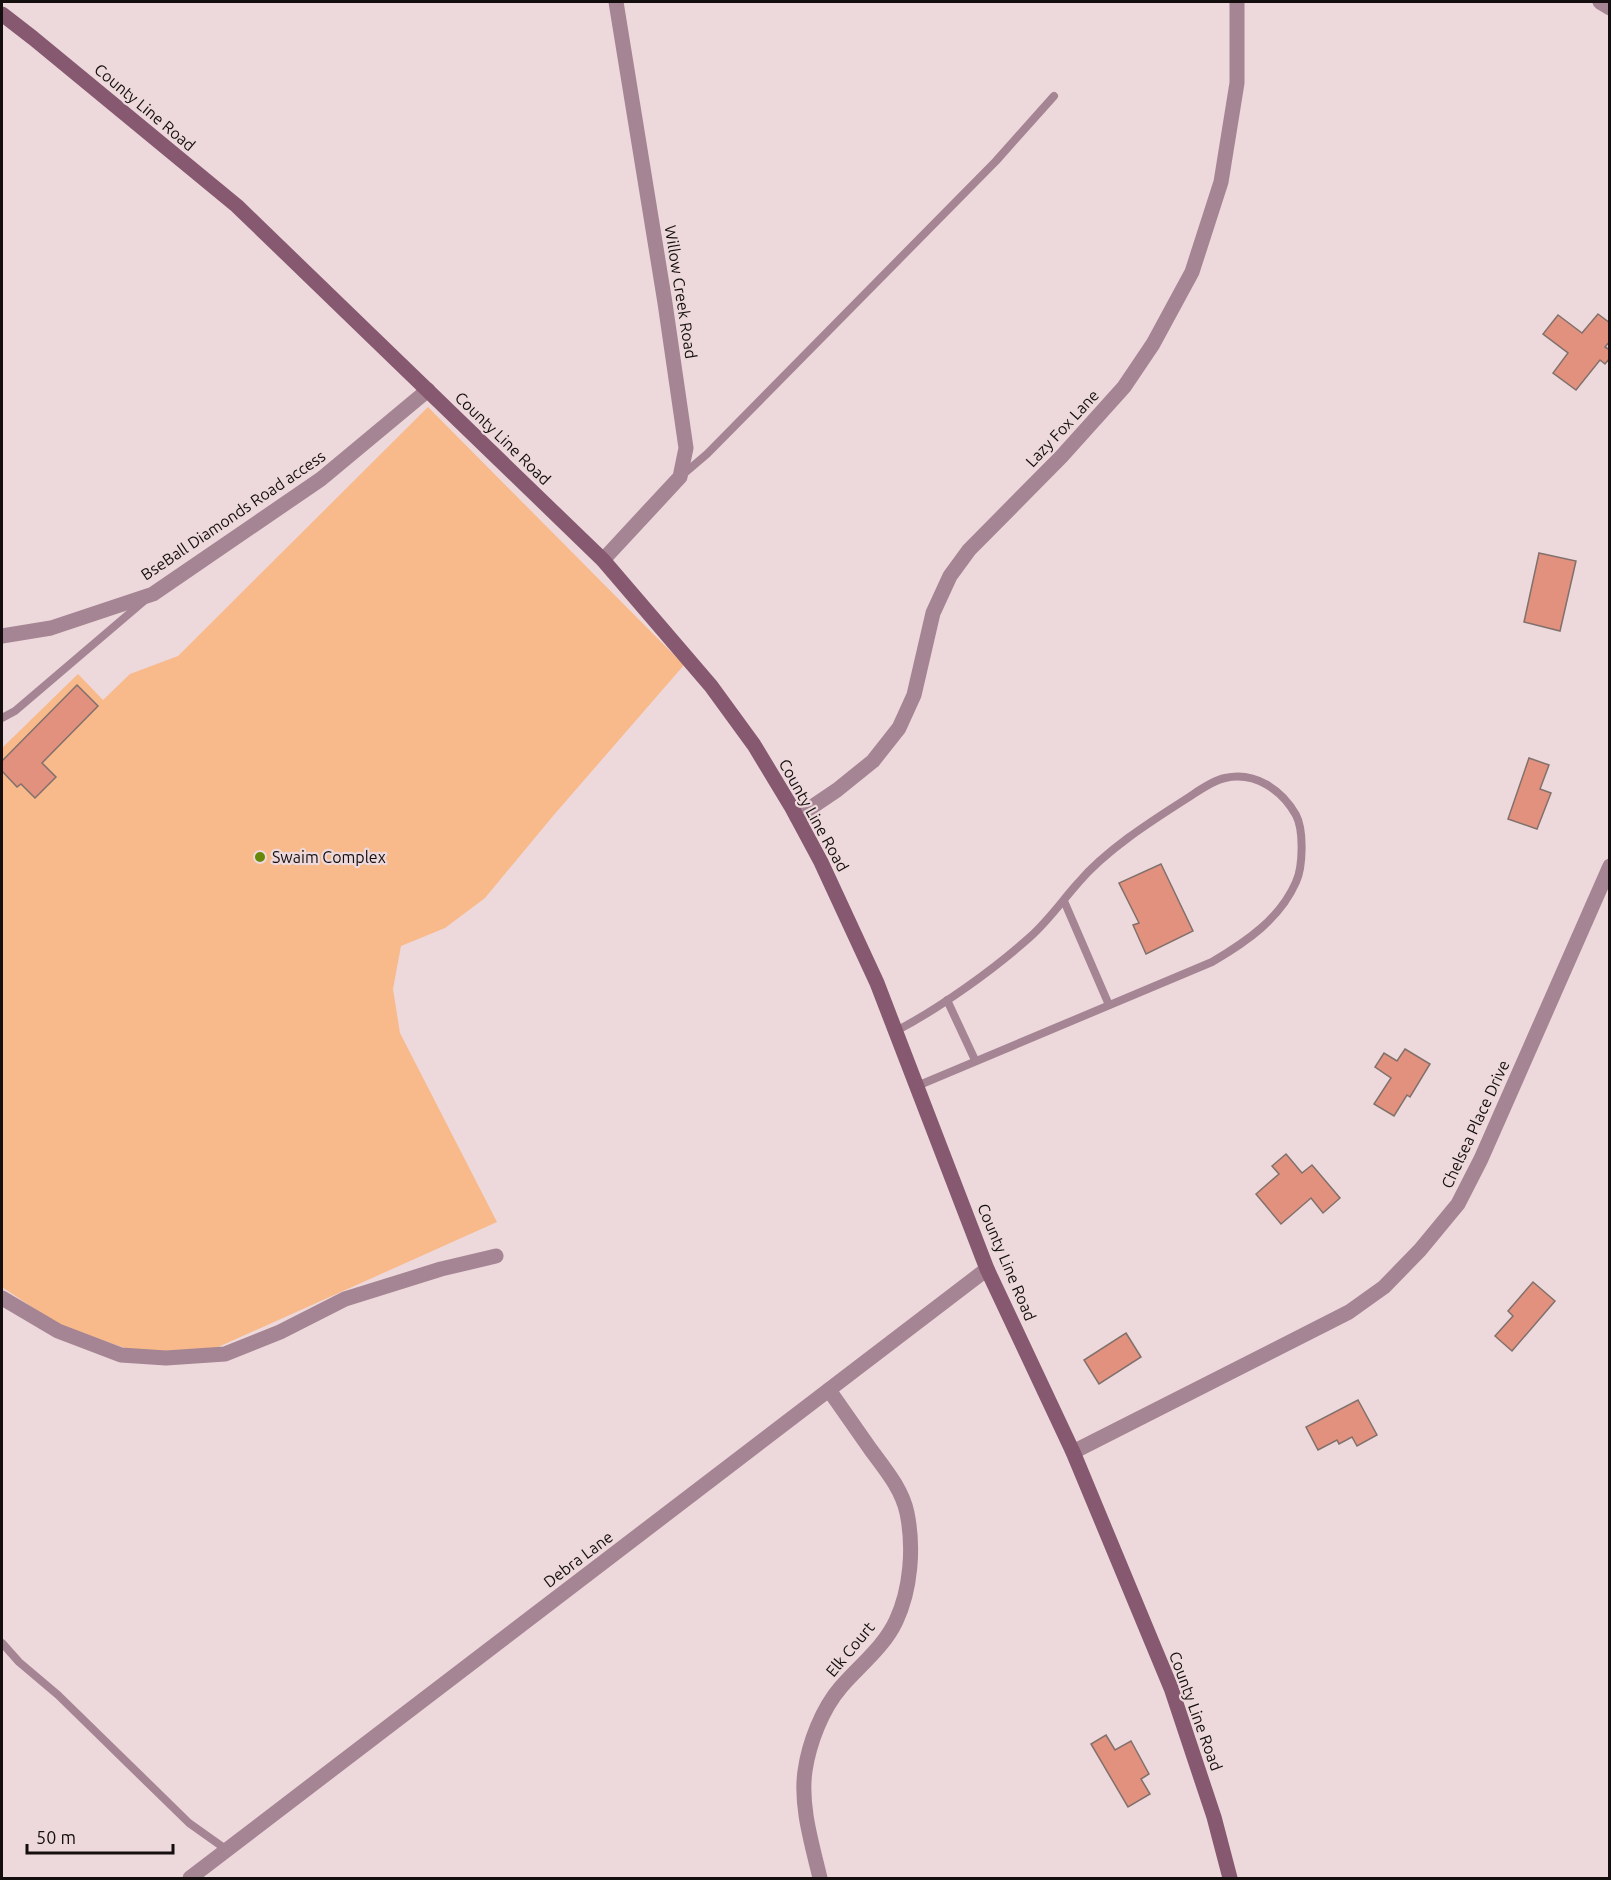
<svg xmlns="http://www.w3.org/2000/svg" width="1611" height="1880" font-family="Ubuntu,sans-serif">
<rect width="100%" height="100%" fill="#edd9db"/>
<polygon fill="#f8b98b" points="428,407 684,665 553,816 485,898 445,928 401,946 393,989 400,1033 497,1222 216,1348 142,1354 59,1325 2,1287 2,748 78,674 103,700 130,674 178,656"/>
<g fill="#e1917e" stroke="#81706c" stroke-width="1.5">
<polygon points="1598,314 1610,323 1610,341 1605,347 1610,350 1610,358 1605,364 1600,360 1576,390 1553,373 1568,353 1543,334 1558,315 1582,333"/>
<polygon points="1539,553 1576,561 1560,631 1524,622"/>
<polygon points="77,685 98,706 42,763 56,777 35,798 21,784 17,787 2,771 2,761"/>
<polygon points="1529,758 1549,765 1540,789 1551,793 1537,829 1508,819"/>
<polygon points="1161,864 1193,931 1146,954 1133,925 1139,923 1119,883"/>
<polygon points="1405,1049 1430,1064 1410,1097 1407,1095 1394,1116 1374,1104 1391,1078 1375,1067 1384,1053 1397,1061"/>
<polygon points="1286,1154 1302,1173 1312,1165 1340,1198 1323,1213 1311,1198 1281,1224 1256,1194 1279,1174 1272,1166"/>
<polygon points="1533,1282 1555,1301 1512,1351 1495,1336 1513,1316 1508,1311"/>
<polygon points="1126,1333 1141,1357 1099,1384 1084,1360"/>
<polygon points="1358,1400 1377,1435 1357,1446 1352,1437 1339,1444 1337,1440 1318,1450 1306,1427"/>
<polygon points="1106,1735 1115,1750 1131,1741 1149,1774 1141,1779 1150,1794 1128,1807 1091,1744"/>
</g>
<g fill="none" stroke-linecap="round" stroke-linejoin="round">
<g stroke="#a58494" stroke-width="8">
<polyline points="680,477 707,454 996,161 1054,96"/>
<polyline points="2,718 15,711 144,601"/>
<polyline points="1064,901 1109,1005"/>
<polyline points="947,1000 975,1060"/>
<path d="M896,1031C940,1008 993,970 1030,937C1048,921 1062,901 1078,883C1106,850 1150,822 1186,799C1197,792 1211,781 1225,778C1255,771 1282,790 1296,815C1304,830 1303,867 1296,882C1280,919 1246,942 1212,962L917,1086"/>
<polyline points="2,1643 19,1662 58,1695 189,1823 227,1850"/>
</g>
<g stroke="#a58494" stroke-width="15">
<polyline points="1600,2 1610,8"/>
<polyline points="603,560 680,477 686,448 665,303 616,2"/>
<polyline points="2,636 51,628 153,594 321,479 428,390"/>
<polyline points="797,817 837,790 873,761 899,728 914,695 933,613 950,576 969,550 1061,457 1124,387 1153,344 1192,272 1221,182 1237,83 1237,2"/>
<polyline points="2,1298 58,1331 121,1355 166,1358 225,1354 280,1332 345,1299 441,1269 496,1256"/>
<polyline points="1073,1452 1349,1312 1384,1287 1420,1250 1458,1204 1481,1159 1610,866"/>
<polyline points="190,1878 987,1269"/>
<path d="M820,1878C812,1844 800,1806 805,1771C809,1743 822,1709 841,1687C859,1666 884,1647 896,1621C911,1589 914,1547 907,1513C902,1489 885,1469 871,1450C857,1430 843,1410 829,1390"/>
</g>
<polyline stroke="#875970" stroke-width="15" points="2,14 33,38 237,206 603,560 711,686 754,745 792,808 821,862 877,983 987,1269 1073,1452 1171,1688 1214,1817 1230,1878"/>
</g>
<circle fill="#668809" stroke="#edd9db" stroke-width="2" cx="260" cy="857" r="6"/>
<g text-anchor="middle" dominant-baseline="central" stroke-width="4.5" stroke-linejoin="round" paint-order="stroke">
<g font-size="16" fill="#140e0e" stroke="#edd9db">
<text transform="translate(145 107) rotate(40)">County Line Road</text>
<text transform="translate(681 292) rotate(81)">Willow Creek Road</text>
<text transform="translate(1062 428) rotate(-47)">Lazy Fox Lane</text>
<text transform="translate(503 438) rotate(44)">County Line Road</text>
<text transform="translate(233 515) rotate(-34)">BseBall Diamonds Road access</text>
<text transform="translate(814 815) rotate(61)">County Line Road</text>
<text transform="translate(1475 1124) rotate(-65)">Chelsea Place Drive</text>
<text transform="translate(1007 1262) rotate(67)">County Line Road</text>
<text transform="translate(578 1559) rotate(-37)">Debra Lane</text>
<text transform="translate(850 1649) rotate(-50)">Elk Court</text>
<text transform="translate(1196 1711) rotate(70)">County Line Road</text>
</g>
<g font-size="16" fill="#140e0e" stroke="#edd9db" text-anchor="start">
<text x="272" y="857">Swaim Complex</text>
</g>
</g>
<rect width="1611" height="1880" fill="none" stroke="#140e0e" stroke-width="6"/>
<path d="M27 1844v9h146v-9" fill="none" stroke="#140e0e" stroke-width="3"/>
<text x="36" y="1844" font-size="18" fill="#140e0e" stroke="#edd9db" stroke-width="4.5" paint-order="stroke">50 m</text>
</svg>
